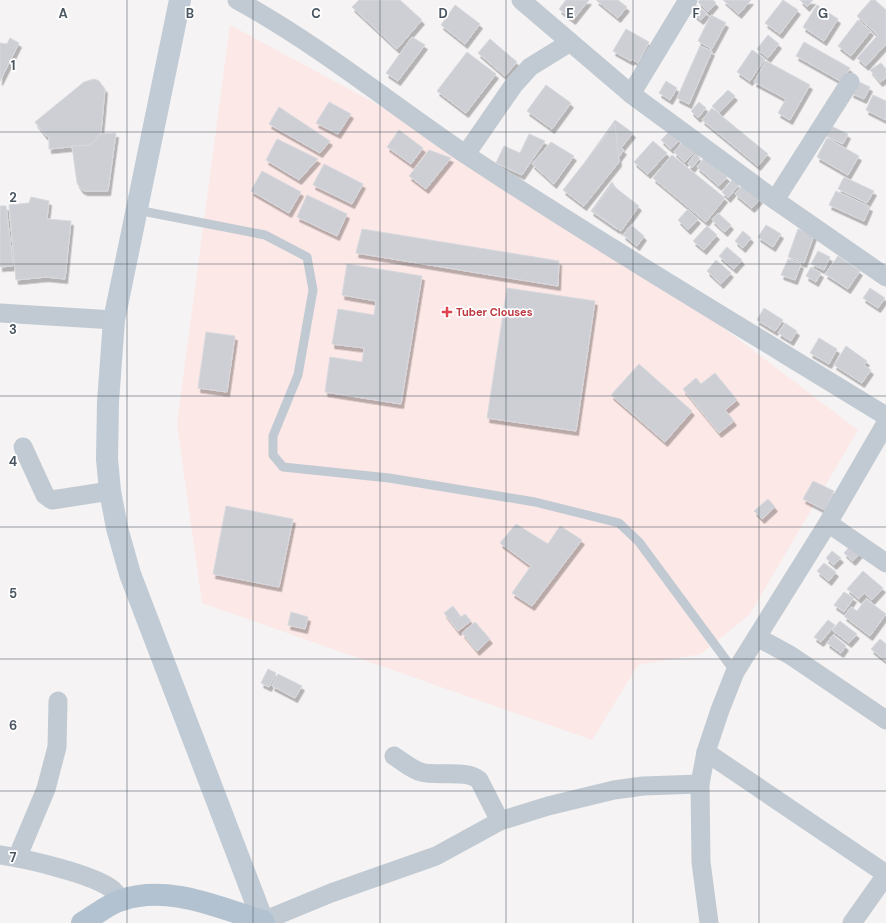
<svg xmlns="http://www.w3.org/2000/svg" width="886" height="923" font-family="'DM Sans',sans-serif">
<defs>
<filter id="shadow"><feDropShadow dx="2.5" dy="4.5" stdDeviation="0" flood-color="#0004"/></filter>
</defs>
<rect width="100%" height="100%" fill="#f5f3f3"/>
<polygon fill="#fce8e6" points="230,25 555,200 858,430 750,614 701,654 638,665 592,740 202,603 177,424"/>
<g fill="#cdcfd5" stroke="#d7d9de" filter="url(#shadow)">
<polygon points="359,0 400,0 422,20 397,49 352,7"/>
<polygon points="566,0 589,0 573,20 559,9"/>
<polygon points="596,0 618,0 627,7 618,18"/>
<polygon points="700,0 713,0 716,3 708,12 698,2"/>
<polygon points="723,0 751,0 739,14"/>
<polygon points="783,0 798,10 780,34 765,23"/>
<polygon points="800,0 813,0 807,7"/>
<polygon points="871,0 875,0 886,10 886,44 866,66 857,58 878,35 857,16"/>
<polygon points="455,5 480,24 465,44 441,25"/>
<polygon points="697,5 707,13 701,20 691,12"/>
<polygon points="817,5 838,19 824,41 803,27"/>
<polygon points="711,15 726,23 712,49 698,41"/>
<polygon points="858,20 871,31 851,56 838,46"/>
<polygon points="626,29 649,42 638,63 632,59 631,61 613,51"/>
<polygon points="768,35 779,44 768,58 757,49"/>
<polygon points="412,37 425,45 398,81 386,73"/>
<polygon points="10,38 19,43 0,81 0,43 7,44"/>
<polygon points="490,39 517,62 505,76 478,53"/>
<polygon points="804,42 850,68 842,82 796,56"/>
<polygon points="700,46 712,51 689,104 677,98"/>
<polygon points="752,50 765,59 750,81 737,72"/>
<polygon points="467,52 496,74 466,113 437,91"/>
<polygon points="766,61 810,85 790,120 778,113 786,99 754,82"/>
<polygon points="881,63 886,69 886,78 880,82 870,70"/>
<polygon points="94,79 99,81 105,89 101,132 96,140 89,145 49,149 49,137 45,135 35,122 84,82"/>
<polygon points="666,81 677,88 670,100 659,93"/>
<polygon points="857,81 870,87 864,99 851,93"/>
<polygon points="546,85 571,103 552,129 527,111"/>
<polygon points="728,90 735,96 719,113 712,106"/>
<polygon points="873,95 886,101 886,120 866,110"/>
<polygon points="329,102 351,114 338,134 316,123"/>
<polygon points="699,102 706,108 698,118 691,111"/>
<polygon points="279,107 330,141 320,153 269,124"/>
<polygon points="712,108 768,154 758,166 702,120"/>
<polygon points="615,120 633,133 621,148 624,150 605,176 585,162"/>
<polygon points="615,124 619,162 584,206 563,190"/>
<polygon points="831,126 848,134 843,144 826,136"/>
<polygon points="399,130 423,148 411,164 387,147"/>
<polygon points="670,131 679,140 671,149 661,140"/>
<polygon points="116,133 108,191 85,191 81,189 77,183 72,146 89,145 96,140 100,134"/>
<polygon points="529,134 545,141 522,175 496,163 504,146 520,153"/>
<polygon points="827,138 859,156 848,175 817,157"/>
<polygon points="277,139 318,159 299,180 266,160"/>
<polygon points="684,140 696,151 685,162 674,152"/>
<polygon points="653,141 667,153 648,174 634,162"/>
<polygon points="551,142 574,156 554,184 532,164"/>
<polygon points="429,150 451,158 426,189 409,176"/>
<polygon points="695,154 700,158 692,168 688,164"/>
<polygon points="672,155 725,198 706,222 653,178"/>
<polygon points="704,158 727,177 719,186 697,167"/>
<polygon points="324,164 363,184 352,204 313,185"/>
<polygon points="262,171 301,192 289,213 251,191"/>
<polygon points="844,177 874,191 867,203 838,189"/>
<polygon points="732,180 739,185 728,198 722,192"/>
<polygon points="612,182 619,193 617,229 591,211"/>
<polygon points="612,185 639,206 621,231 593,210"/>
<polygon points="743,185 760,199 752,208 735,194"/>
<polygon points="836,191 870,207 864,221 829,205"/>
<polygon points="307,195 347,214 337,236 297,217"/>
<polygon points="31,197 49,201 47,219 71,221 65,279 46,277 16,280 9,205 29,203"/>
<polygon points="0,206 6,206 13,266 0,267"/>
<polygon points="688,209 698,219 688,230 678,220"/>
<polygon points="718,213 731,225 725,232 712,220"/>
<polygon points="631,225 644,236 637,246 623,235"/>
<polygon points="766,225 781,234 773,247 758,237"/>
<polygon points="707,226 717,235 704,250 693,241"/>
<polygon points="362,229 559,261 558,286 356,253"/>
<polygon points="798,229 814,235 804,263 788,257"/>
<polygon points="743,231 751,238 743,248 735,241"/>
<polygon points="727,247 742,260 734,269 719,256"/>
<polygon points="818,251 830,257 824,270 811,264"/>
<polygon points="838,256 860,271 848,289 825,274"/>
<polygon points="788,259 801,264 795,280 781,275"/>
<polygon points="716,260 731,273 721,284 707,271"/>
<polygon points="347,264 422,276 401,404 325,392 330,357 362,362 364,348 332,344 338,309 374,315 376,301 342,295"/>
<polygon points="811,267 821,273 816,282 806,276"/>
<polygon points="507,288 595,301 576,431 487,418"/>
<polygon points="870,288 885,298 878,308 863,298"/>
<polygon points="764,308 783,320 775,331 757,320"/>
<polygon points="785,323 797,331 791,341 778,333"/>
<polygon points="206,332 235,336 227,392 198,388"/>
<polygon points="819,338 837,349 829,364 810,353"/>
<polygon points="846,346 867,361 864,365 871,370 862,383 834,365"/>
<polygon points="639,364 692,411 665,442 611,395"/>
<polygon points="715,373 737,400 725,410 734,421 719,433 683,389 696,378 701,384"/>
<polygon points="813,481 834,491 825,510 803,499"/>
<polygon points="768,499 775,507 762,519 754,511"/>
<polygon points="226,506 293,519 279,587 213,574"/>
<polygon points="516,524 548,544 560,526 582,540 532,606 512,593 531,566 500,543"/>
<polygon points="851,545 860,553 853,561 844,553"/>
<polygon points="832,551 841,558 834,565 826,558"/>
<polygon points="824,563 836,572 829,581 817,571"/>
<polygon points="863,571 883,588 872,600 864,593 859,599 847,589"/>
<polygon points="844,592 854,598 844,612 834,605"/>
<polygon points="866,599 886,614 870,636 844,616 851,607 857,611"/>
<polygon points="453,606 461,617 465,614 471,621 458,631 444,613"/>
<polygon points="291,612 308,617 305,629 288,625"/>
<polygon points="828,620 835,625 821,642 814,637"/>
<polygon points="840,621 857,634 849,643 832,630"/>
<polygon points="475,622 490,639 477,651 462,633"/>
<polygon points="833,635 846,646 841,653 827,643"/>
<polygon points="880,639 886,644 886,661 871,649"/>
<polygon points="268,669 276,673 269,687 261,683"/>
<polygon points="278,674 302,686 295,698 272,686"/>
</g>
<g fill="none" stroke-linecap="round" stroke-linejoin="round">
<polyline stroke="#c1cad2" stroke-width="9" points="137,210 265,235 307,257 313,290 298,375 273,436 273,455 283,467 389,478 535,502 619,523 639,542 735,672"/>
<g stroke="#c1cad2" stroke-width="19">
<path d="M237,0C319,45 391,104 468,156C605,246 746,330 886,416"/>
<polyline points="521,0 631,94 775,200 886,277"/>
<polyline points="631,94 688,0"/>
<polyline points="466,154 513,86 530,67 569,43"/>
<polyline points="775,200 850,82"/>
<polyline points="0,313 114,320"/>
<polyline points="23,447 45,495 52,500 110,491"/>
<polyline points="828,523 886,563"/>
<polyline points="757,637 790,655 886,720"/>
<polyline points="706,752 886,874"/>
<path d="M394,756C402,761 412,770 421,772C438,777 466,769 479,780L500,821"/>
<path d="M0,855C26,859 94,874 113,890C116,893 119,897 121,900"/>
<polyline points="17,858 46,789 57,747 58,701"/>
<polyline points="263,921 331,893 436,856 500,821 548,806 614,790 643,786 700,784"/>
<polyline points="709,923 701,862 700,784 706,752 720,710 735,672 828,523 886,423"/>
<polyline points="852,923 886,875"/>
</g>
<polyline stroke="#c1cbd6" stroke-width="22" points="180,0 114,320 108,402 107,459 110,491 117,528 130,574 263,921"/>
<path stroke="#b3c2d1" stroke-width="22" d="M82,923C94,916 108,904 122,900C168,884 219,908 263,921L264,923"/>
</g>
<path fill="none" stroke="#4a5661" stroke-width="1" stroke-opacity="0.55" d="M127,0V923M253,0V923M380,0V923M506,0V923M633,0V923M759,0V923M0,132H886M0,264H886M0,396H886M0,527H886M0,659H886M0,791H886"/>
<path fill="#e0444e" stroke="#fff" stroke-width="1.5" d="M445 306h4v4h4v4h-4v4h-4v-4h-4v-4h4z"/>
<g text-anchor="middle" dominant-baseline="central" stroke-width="3.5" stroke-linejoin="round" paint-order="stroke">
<g font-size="11" font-weight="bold" fill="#be3a42" stroke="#fff" text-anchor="start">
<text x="456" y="312">Tuber Clouses</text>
</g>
</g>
<g font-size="13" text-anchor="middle" font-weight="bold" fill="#4a5661" stroke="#fff" stroke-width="3.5" stroke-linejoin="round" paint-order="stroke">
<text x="63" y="18">A</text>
<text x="190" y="18">B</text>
<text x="316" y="18">C</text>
<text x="443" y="18">D</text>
<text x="570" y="18">E</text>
<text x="696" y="18">F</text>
<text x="823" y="18">G</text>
<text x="13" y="70">1</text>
<text x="13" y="202">2</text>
<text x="13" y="334">3</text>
<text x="13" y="466">4</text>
<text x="13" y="598">5</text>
<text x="13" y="730">6</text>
<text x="13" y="862">7</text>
</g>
</svg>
